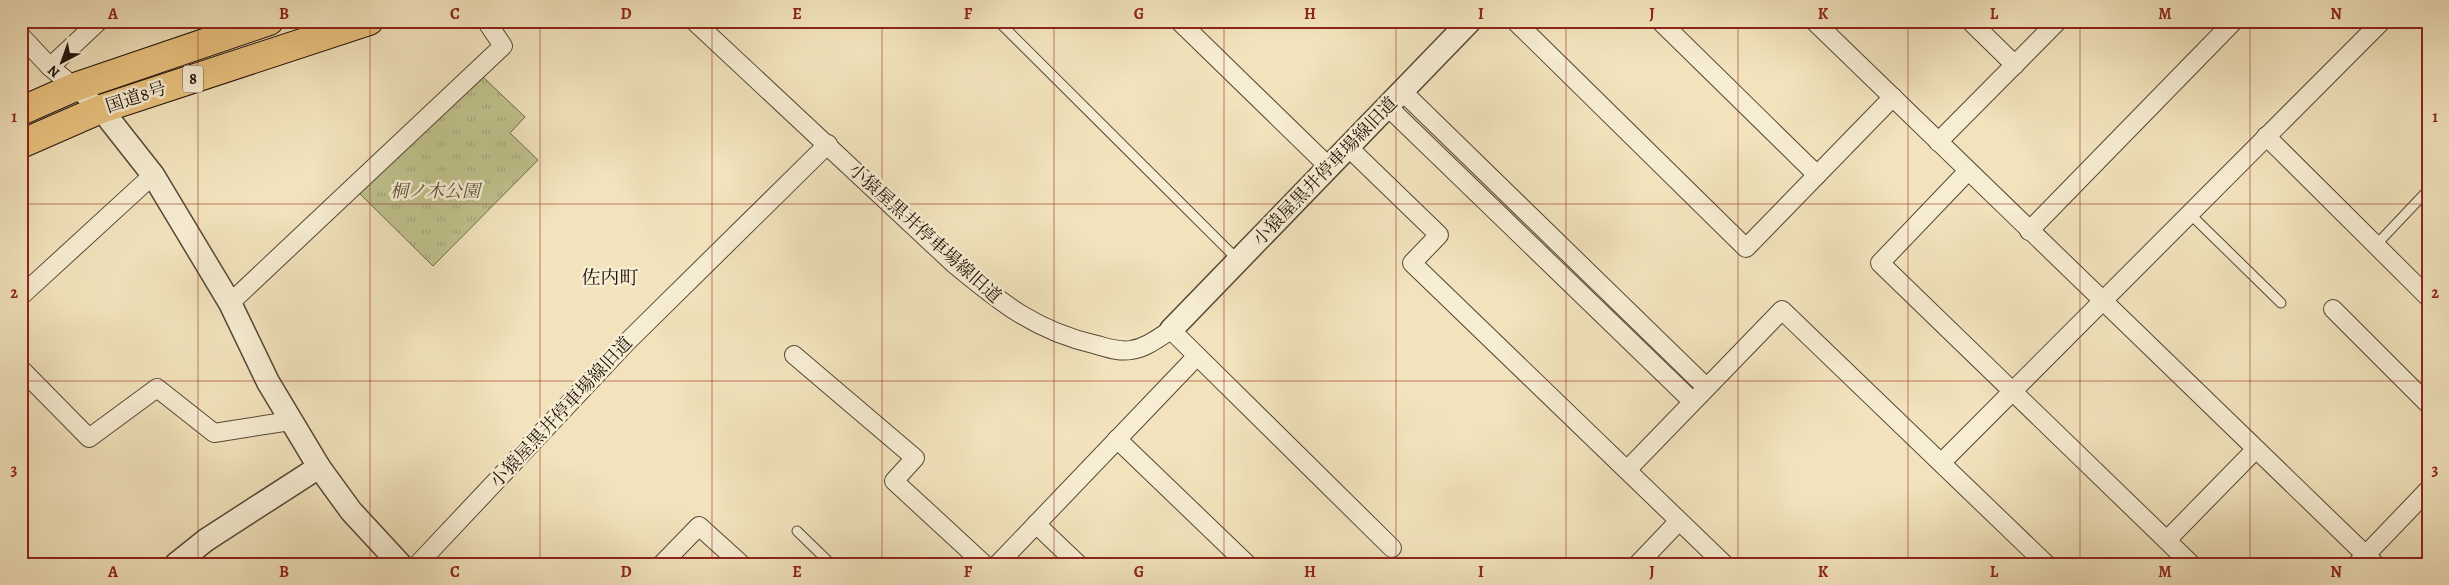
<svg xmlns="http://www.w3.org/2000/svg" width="2449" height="585" font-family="Alegreya,'Noto Serif JP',serif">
<defs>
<pattern id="grass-tufts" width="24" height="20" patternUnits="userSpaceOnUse" patternTransform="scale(1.25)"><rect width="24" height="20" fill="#bfc28d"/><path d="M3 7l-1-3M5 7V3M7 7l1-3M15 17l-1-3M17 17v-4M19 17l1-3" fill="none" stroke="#a4a678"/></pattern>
</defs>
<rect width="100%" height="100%" fill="#f2e3bc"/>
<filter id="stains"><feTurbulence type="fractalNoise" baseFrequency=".004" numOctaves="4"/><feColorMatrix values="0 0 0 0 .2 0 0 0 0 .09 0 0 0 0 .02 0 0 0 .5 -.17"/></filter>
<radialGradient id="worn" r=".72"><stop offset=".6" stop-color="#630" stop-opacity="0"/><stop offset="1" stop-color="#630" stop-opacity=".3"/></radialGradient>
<polygon fill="url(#grass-tufts)" stroke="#706a4c" points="482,76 525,117 510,133 538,160 433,266 358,192"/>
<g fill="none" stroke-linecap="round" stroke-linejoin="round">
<g stroke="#554737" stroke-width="11">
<g id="service">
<polyline points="998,21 1238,260"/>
<polyline points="2189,213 2281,303"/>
<polyline points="2376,245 2428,190"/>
<polyline points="797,531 831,564"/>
</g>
</g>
<g stroke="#554737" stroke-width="20">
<g id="minor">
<path d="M694,21L953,263C1000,302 1035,331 1097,345C1108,348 1119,352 1131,350C1146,348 1158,338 1171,330L1392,548"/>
<polyline points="1179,21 1329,167"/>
<polyline points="1515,21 1746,248 1893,97"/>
<polyline points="1660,21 1817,175"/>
<polyline points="1814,21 2375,564"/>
<polyline points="1970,21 2015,65"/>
<polyline points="21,36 50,67 101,109"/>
<polyline points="50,67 99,21"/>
<polyline points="1402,91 1706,387"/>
<polyline points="1387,106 1692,401"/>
<polyline points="2266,136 2428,297"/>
<polyline points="1938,142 2058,21"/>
<polyline points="1348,147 1439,235 1412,263 1724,564"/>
<polyline points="1968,171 1880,263 2191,564"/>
<polyline points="2029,231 2234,21"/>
<polyline points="21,296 153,175"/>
<polyline points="230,303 503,46 486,21"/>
<polyline points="2333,309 2428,404"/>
<polyline points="794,355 915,458 894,481 984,564"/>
<polyline points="21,369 89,438 157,388 214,433 290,421"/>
<polyline points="1117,439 1247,564"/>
<polyline points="1942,462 2382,21"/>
<polyline points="1627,470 1782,310 2046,564"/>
<polyline points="1036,524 1078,564"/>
<polyline points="2167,540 2256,449"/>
<polyline points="418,564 627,342 828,144"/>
<polyline points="662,564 699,526 741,564"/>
<polyline points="998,564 1197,356"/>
<polyline points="1638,564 1679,521"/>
<polyline points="2357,564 2428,490"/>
</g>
</g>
<g stroke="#554737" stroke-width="25">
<g id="tertiary">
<polyline points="101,109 153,175 230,303 268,382 319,467 351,511 400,564"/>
<polyline points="1171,330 1470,21"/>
<polyline points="176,564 206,540 319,467"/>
</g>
</g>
<g stroke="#21130b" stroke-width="30">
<g id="trunk">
<polyline points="21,111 75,87 269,21"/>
<polyline points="21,144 101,109 369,21"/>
</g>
</g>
<use href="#service" stroke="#f7edd3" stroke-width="9"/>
<use href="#minor" stroke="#f7edd3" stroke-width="18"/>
<use href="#tertiary" stroke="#f7edd3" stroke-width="22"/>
<use href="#trunk" stroke="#e9c27e" stroke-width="28"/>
</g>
<path fill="none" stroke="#8f2418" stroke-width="1" stroke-opacity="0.55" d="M198,21V564M370,21V564M540,21V564M712,21V564M882,21V564M1054,21V564M1224,21V564M1396,21V564M1566,21V564M1738,21V564M1908,21V564M2080,21V564M2250,21V564M21,204H2428M21,381H2428"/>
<g text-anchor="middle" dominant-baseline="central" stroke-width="5" stroke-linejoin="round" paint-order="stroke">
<rect fill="#f7edd3" stroke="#615447" stroke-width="1" x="183" y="65.5" width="20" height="27" rx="4"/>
<g font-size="16" font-weight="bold" fill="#21130b">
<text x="193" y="79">8</text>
</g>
<g font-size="18" fill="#21130b" stroke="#f7edd3">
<text transform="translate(136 97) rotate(-18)">国道8号</text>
<text transform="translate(1325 171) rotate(-46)">小猿屋黒井停車場線旧道</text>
<text transform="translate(925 233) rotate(42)">小猿屋黒井停車場線旧道</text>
<text transform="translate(561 412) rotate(-47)">小猿屋黒井停車場線旧道</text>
</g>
<g font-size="18" font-style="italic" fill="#585038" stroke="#f7edd3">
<text x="435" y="191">桐ノ木公園</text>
</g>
<g font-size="19" fill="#21130b" stroke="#f7edd3">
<text x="610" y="278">佐内町</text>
</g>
</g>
<rect width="2449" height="585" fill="none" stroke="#f2e3bc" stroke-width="55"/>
<g transform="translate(62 62) rotate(221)" stroke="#f7edd3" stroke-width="4" paint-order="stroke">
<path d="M0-4L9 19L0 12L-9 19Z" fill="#21130b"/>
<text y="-8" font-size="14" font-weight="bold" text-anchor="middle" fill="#21130b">N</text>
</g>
<rect x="28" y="28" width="2394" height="530" fill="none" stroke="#8f2418" stroke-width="2"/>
<g font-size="16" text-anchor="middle" font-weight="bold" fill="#8f2418">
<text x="113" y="19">A</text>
<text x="284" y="19">B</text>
<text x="455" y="19">C</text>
<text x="626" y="19">D</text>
<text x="797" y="19">E</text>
<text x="968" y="19">F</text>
<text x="1139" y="19">G</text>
<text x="1310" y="19">H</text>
<text x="1481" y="19">I</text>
<text x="1652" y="19">J</text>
<text x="1823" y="19">K</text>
<text x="1994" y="19">L</text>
<text x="2165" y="19">M</text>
<text x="2336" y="19">N</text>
<text x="14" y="122">1</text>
<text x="2435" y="122">1</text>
<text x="14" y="298">2</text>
<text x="2435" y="298">2</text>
<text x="14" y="475">3</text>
<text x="2435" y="475">3</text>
<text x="113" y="577">A</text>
<text x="284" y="577">B</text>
<text x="455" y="577">C</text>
<text x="626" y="577">D</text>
<text x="797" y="577">E</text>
<text x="968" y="577">F</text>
<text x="1139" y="577">G</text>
<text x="1310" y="577">H</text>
<text x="1481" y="577">I</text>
<text x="1652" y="577">J</text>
<text x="1823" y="577">K</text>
<text x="1994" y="577">L</text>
<text x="2165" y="577">M</text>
<text x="2336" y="577">N</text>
</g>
<rect width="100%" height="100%" filter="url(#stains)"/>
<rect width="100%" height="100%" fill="url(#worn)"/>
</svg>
